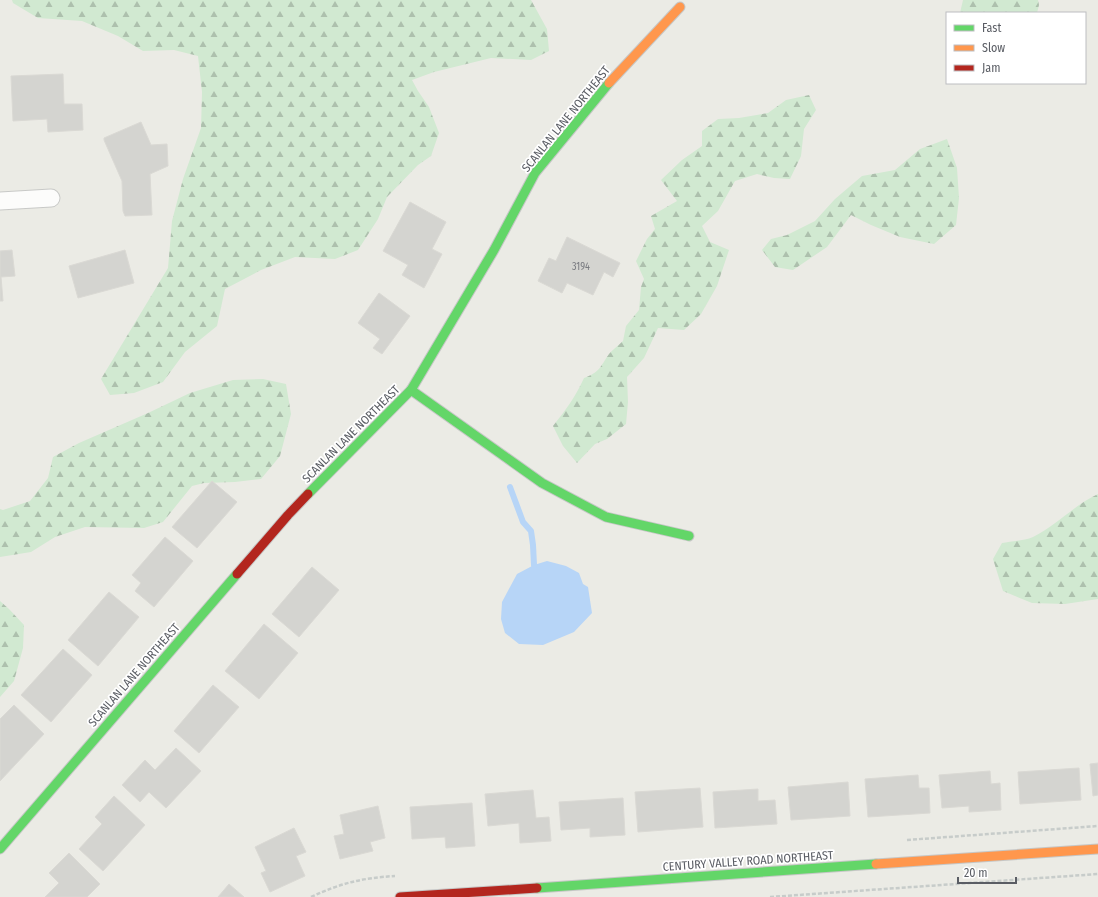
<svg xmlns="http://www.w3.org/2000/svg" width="1098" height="897" font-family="'Fira Sans Condensed',sans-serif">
<defs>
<pattern id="forest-firs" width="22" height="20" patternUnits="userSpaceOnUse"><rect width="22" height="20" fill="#d1e9d1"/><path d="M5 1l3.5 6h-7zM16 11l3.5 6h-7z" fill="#adc0ad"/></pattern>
</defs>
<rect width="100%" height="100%" fill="#ebebe5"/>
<g fill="url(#forest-firs)">
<polygon points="12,0 531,0 547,29 549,51 531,60 491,58 434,72 412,80 418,91 429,107 439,133 431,156 418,165 387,197 378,219 358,250 335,259 295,257 261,270 225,289 217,326 185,352 163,382 134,393 110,395 101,379 168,268 172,221 183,179 201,128 202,92 198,56 174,50 143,51 118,36 82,21 38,18 13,3"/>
<polygon points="963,0 1038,0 1039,5 1037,13 960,13"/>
<path d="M809,95L816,110L804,129L801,156L790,179L774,178L757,174L735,181L718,211L702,226L710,242L729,250L717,286L701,314L684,330L658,328L644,358L627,377L628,402L626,424L607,439L595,444L577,463L563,446L553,426C565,411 576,396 584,378C600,372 600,367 609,354C613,349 619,345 623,341L626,326L639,310L641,287L644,279L636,261L647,239L655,229L651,216L677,201L661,180L682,160L702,146V131L718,119L739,118L768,113L786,100Z"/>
<polygon points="947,139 957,168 959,198 956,225 934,244 900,237 871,225 851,215 827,247 793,270 775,267 762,250 771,239 787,235 815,221 835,199 862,176 895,170 920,149"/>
<polygon points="263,379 286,384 291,414 280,456 261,479 235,482 204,483 192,486 163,522 144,528 85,527 55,537 31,552 0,557 0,509 3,510 30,501 48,478 53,457 79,443 148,413 190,393 233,380"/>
<path d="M1098,494V599L1065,604L1032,603L1003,591L993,559L1002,543C1011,541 1024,541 1033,537C1056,526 1074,505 1098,494Z"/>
<polygon points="0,601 9,609 24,625 23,648 14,681 0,697"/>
</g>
<polygon fill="#b7d5f7" points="547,561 566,566 579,573 583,584 588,587 592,613 574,632 543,645 519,644 505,633 501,619 502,602 517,574 534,565"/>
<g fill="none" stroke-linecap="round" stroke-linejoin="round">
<polyline stroke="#b7d5f7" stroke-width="6" points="510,487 523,522 531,531 533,545 534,565"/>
</g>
<g fill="#d4d4d0" stroke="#dad9d4">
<polygon points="63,74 64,104 82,104 83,130 48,132 47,119 13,121 11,76"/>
<polygon points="141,122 151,145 167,144 168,166 150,174 152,215 125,216 123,211 122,181 104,140 104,138"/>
<polygon points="410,202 446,222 432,249 442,254 424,288 402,275 408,265 383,251"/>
<polygon points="567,237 620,263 613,277 604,272 593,295 567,283 562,293 538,281 549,258 556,261"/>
<polygon points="12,250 15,276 1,277 3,301 0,301 0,251"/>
<polygon points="125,250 134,283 78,298 69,266"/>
<polygon points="379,293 410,316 382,354 373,348 380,339 358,323"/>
<polygon points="212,481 237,502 197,548 172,527"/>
<polygon points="165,537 193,561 154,607 135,591 141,583 132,575"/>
<polygon points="312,567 339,590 299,637 272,614"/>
<polygon points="109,592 139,617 98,666 68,640"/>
<polygon points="264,624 298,653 259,699 225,671"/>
<polygon points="63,649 92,675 51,722 21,695"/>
<polygon points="213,685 239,707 199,753 174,731"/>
<polygon points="14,705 44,734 0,781 0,719"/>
<polygon points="176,748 201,771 166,808 149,792 140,802 122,785 145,760 155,770"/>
<polygon points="1098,763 1098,795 1093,796 1090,764"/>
<polygon points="1079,768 1081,800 1020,804 1018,772"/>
<polygon points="990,771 991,784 1000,783 1001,810 969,812 969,806 942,808 939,775"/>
<polygon points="918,775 919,788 929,788 930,813 868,817 865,779"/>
<polygon points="848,782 850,816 791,820 788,787"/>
<polygon points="700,788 703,827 638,832 635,792"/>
<polygon points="758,789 758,801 775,800 777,824 715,828 713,792"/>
<polygon points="533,790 536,818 549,817 551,841 520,843 519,823 488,826 485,794"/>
<polygon points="114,796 145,825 103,871 79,849 102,824 95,817"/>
<polygon points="623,798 625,835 590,837 590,828 561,830 559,802"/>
<polygon points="472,803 475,846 446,848 445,837 412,839 410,807"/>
<polygon points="378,806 385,838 370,842 373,851 340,859 334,836 344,834 340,815"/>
<polygon points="294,828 306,852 296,856 305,876 270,892 261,873 266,871 255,847"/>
<polygon points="69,853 100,884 87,897 45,897 59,883 49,873"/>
<polygon points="229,884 244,897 218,897"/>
</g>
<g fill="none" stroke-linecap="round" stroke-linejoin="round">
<g stroke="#c8c9c7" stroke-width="19">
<polyline id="street" points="0,201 51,198"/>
</g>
<g stroke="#c6c7c6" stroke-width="11">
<g id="fast">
<polyline points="411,390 542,483 606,517 689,536"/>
<polyline points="308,494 411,390 494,250 535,173 609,83"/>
<polyline points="0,849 237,574"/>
<polyline points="537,888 876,864"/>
</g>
</g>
<g stroke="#c6c7c6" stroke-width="11">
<g id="slow">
<polyline points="609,83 680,7"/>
<polyline points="876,864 1098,849"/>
</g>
</g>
<g stroke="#c6c7c6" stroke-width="11">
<g id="jam">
<polyline points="237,574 288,515 308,494"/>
<polyline points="400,897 537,888"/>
</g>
</g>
<g stroke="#c7ccca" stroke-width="2.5" stroke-dasharray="4 2" stroke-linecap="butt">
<polyline points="907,840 1098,826"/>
<path d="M311,897C341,883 362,878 395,876"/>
<polyline points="770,897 1098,874"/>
</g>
<use href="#street" stroke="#fcfcfb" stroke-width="17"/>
<use href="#fast" stroke="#63d668" stroke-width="9"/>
<use href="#slow" stroke="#ff974d" stroke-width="9"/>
<use href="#jam" stroke="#b3261e" stroke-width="9"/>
</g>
<g text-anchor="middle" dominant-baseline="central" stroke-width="3.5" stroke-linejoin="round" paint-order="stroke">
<g font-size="10" fill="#797b80">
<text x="581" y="267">3194</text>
</g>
<g font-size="12" fill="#5a5d64" stroke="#fff">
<text transform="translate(566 119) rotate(-51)">SCANLAN LANE NORTHEAST</text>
<text transform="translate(351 434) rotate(-45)">SCANLAN LANE NORTHEAST</text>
<text transform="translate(134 675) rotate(-49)">SCANLAN LANE NORTHEAST</text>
<text transform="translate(748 861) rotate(-4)">CENTURY VALLEY ROAD NORTHEAST</text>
</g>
</g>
<rect x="946" y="12" width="140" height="72" fill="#ffffff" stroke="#bdbec1"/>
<rect x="954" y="25" width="20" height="6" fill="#63d668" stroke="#bdbec1"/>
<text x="982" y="32" font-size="12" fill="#5a5d64">Fast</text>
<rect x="954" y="45" width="20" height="6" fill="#ff974d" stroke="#bdbec1"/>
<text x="982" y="52" font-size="12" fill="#5a5d64">Slow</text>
<rect x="954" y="65" width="20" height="6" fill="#b3261e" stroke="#bdbec1"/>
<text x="982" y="72" font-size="12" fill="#5a5d64">Jam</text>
<path d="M958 877v6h58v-6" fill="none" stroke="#5a5d64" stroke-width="2"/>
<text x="964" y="877" font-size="12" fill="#5a5d64" stroke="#ffffff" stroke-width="3" paint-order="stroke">20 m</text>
</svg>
